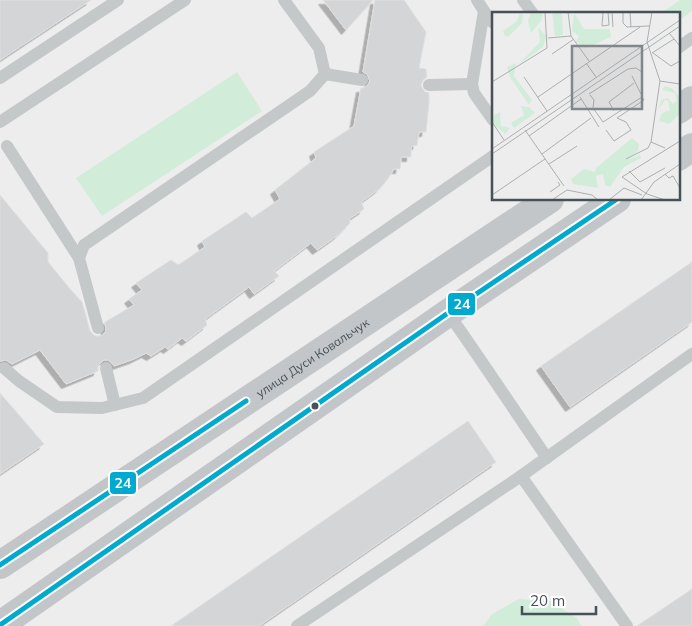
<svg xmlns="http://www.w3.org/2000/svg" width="692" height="626" font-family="Mulish,sans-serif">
<defs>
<filter id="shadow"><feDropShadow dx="-4.5" dy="4.5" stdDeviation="0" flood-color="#0004"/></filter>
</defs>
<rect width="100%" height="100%" fill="#eeeded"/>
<g fill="#d2ecda">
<polygon points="680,0 692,0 692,11 678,21 678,14 660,14"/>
<polygon points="237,72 262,111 102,216 76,178"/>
<polygon points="519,599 550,601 577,618 581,626 483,626 492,614"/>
</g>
<g fill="#d4d5d6" stroke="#dfdfe0" filter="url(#shadow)">
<polygon points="0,0 91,0 0,60"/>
<polygon points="323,0 373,0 346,30"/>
<polygon points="375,0 404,0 426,32 419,68 426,69 427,77 422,81 421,86 425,92 429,93 429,103 426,132 419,132 417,145 411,147 411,157 401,157 400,169 394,169 387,180 379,189 361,202 364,209 349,219 350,223 338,235 317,250 311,243 274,271 279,276 254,294 249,287 205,319 207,325 186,341 182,338 168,349 165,347 151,356 146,353 134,359 114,366 109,360 104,360 98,365 98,371 66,384 40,350 12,364 6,360 0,361 0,195 48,253 48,262 71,290 82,302 90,331 95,336 101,336 106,331 105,322 134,305 129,299 142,290 136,283 171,260 178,265 205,247 202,241 246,212 252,218 280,199 275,190 316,158 314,152 354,126 361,88 364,88 368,85 370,81 367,74 363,72"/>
<polygon points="692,262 692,322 570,407 541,366"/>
<polygon points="0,393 44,444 0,474"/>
<polygon points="468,421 496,462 259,626 171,626"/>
<polygon points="692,589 692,626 637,626"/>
</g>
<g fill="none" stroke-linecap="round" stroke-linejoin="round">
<g stroke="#c4c8c9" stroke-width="12">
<polyline points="477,0 484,11 472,84 474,93 493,120"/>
<polyline points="523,0 533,14"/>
<polyline points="484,11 493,23"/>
<polyline points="678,48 692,38"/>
<polyline points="325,74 362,80"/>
<polyline points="0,78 118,0"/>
<polyline points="429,85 472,84"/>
<polyline points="0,122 185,0"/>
<polyline points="7,146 79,258 98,328"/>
<polyline points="79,258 84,245 310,91 325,74 319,48 284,0"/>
<path d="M448,313C482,361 514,410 547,458"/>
<polyline points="4,368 19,381 57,407 102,408 143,398 493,156"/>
<polyline points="106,368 115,405"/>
<polyline points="521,476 627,626"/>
<polyline points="297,626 521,476 692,354"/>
</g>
<g stroke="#c3c6c8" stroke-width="28">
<polyline points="678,110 692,100"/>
<polyline points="678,157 692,147"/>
<path id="s1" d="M0,565L550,199"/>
<polyline points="0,625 448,313 617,199"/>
</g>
<g stroke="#fff" stroke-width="9">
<g id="bus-1">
<polyline points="0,565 246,401"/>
<polyline points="0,625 448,313 617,199"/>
</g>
</g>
<use href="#bus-1" stroke="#00a9ce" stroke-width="5"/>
</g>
<circle fill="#465158" stroke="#fff" stroke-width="2" cx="315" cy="406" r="4.5"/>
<g text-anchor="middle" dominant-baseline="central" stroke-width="4" stroke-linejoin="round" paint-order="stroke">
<g font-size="12" fill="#465158" stroke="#fff">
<text stroke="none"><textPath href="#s1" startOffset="375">улица Дуси Ковальчук</textPath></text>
</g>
</g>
<g transform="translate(492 12)">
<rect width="188" height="188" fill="#eeeded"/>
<path d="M39,0L51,1L49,9L39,21L36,9ZM60,0H70L71,23L63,24ZM28,1L31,3L30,11L16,25L13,24L11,19L25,9ZM82,1L92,17H118L119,25L94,36L84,30L87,24L80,19ZM46,15L54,24L51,35L27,52L48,30ZM24,51L22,64L40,88L37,93L18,65L15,55ZM173,74L180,76L187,85V103L177,112L167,109L170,101L178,98L176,89L173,88L167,97L169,88L176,86L181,92L185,89L183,81L170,78ZM29,94L37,95L43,101L22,116L19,111L32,103ZM8,100L9,114L18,116L13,122L0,111L2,103ZM140,126L147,132L146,139L136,147L148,143L149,146L132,155L118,175L113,173L111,162L104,164L106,176L81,172L79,167L92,157L103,160L104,156Z" fill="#d2ecda"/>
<path fill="none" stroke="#abafb1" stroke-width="1" d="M76,0L79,24L97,49M111,0L110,14L117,13L116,0M120,0L121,15M131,0V11L135,15L157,14M138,0L139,15M177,21L188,34M56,26L79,24M160,41L182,27M161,41L179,54L188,49M60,42L82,27M94,51L104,65M140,64L149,82M32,65L55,99M168,69L188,72M0,70L55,36L53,0M97,82L136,57L144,56L150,60M98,83L102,88L101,96L111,110L150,85L152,88L125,106L134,110L139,118L122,129L114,118M46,85L148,15M88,85L107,115M122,99L117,90L142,71M0,110L12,128M33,118L72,174M37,124L89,87M159,130L173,136M0,137L188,8M0,142L188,14M50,142L99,106M134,147L156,136L159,130L168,69L155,30L160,0M57,152L85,134M137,159L148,170L173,156M173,162L177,166L181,164L188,176M58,180L68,173L66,170M0,183L53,147M60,188L75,178L100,183L106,188M117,188L132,176L150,183M149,188L162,170L188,152M173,188L155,182L130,165L188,129"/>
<path fill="#81888c" fill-opacity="0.15" stroke="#81888c" stroke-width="2.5" d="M80,34H150V97H80Z"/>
<rect width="188" height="188" fill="none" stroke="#465158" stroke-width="2.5"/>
</g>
<g stroke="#fff" stroke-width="2">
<rect x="447" y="292" width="29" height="24" rx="5" fill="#00a9ce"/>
<rect x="109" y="471" width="28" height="24" rx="5" fill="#00a9ce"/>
</g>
<g font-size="14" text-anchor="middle" font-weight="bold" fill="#fff">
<text x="462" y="309">24</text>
<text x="123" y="488">24</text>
</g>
<path d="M522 606v8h74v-8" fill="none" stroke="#465158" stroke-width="2.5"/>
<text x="530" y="606" font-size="15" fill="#465158" stroke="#ffffff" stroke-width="4" paint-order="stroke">20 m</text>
</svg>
